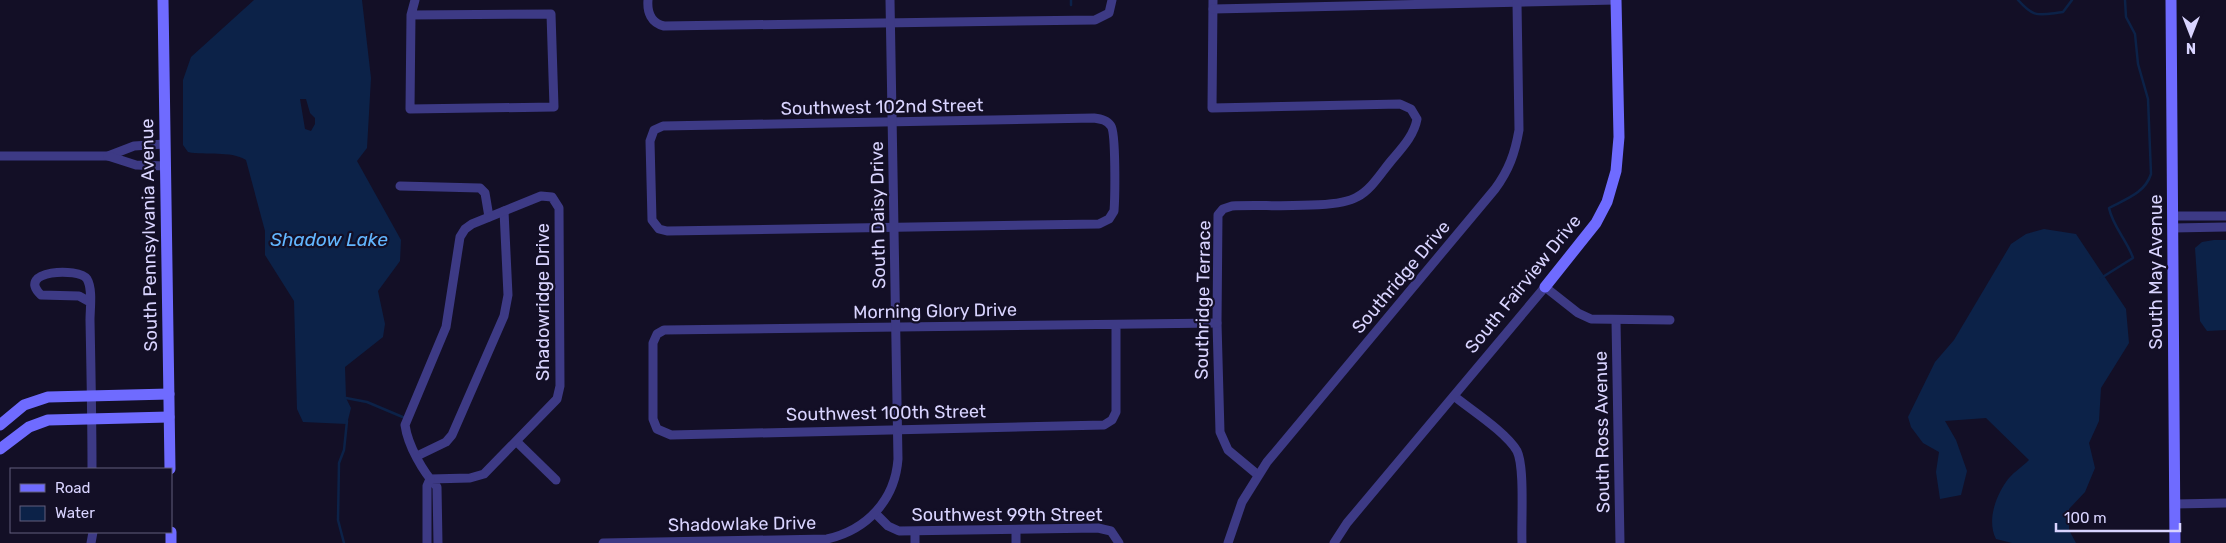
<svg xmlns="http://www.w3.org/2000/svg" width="2226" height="543" font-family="Rubik,sans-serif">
<rect width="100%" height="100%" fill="#130f26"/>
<g fill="#0c2248" fill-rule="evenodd">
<path d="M254,0H362L371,78L367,148L357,161L401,240L400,261L378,291L385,324L383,337L345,367L346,398L351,408L347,424L303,422L297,409L294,301L265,255V231L246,160C230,150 206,156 188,152L183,145V80L191,57ZM300,99H306L310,113L315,118V124L311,131L305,129Z"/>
<path d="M2044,229L2076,234L2126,309L2129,343L2101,388L2099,421L2089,443L2095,468L2085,492L2069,509V530L2076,543H2012L1996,539C1987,521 1995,498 2006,482C2011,474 2022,467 2029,460L1986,418L1945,421L1956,440L1967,471L1961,495L1940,499L1936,472L1939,452L1923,443L1911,427L1908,417L1935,362L1954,340L2011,244L2026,234Z"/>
<polygon points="2214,240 2226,240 2226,330 2207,331 2200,321 2195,248 2202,242"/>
</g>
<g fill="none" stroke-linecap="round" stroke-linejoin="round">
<g stroke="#0c2248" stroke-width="2.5">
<polyline points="1071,0 1071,5"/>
<path d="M2018,0C2035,19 2039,15 2063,12L2072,0"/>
<path d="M2101,278L2133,258C2127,240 2113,227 2109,208C2126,199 2145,193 2151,174L2148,99L2138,64L2135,34L2126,17L2125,0"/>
<polyline points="346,398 367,402 405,418"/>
<polyline points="344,543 338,520 339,463 344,450 347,421"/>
</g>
<g stroke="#3d3a85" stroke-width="9">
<path d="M648,0C647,12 651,23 664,26L1095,20L1109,13L1112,0"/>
<path d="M1213,0L1212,108L1400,104L1411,109L1417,119C1414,136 1401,149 1391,161C1381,173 1371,190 1357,197C1336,210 1261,204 1232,206L1223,209L1218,215L1217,323L1220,432L1228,450L1258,475"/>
<polyline points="1213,9 1616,0"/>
<polyline points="411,15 551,14 554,107 410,109 411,15 415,0"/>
<path d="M1094,118C1101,119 1107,120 1111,126C1116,133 1115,198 1114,211L1109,219L1099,224L667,231L659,229L652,220L650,141L654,130L663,126Z"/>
<polyline points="0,156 108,156 134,146 165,144"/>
<polyline points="108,156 136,165 165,166"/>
<polyline points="400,186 480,188 485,193 489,217"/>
<polyline points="2173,216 2226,216"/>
<polyline points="2173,228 2226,227"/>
<path d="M90,302L79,296L41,295C15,270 79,267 87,279C93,289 90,309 90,320C91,370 92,420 92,469"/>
<polyline points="1616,321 1620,543"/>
<polyline points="1116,325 1116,412 1112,420 1104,425 671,435 657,429 653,419 653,343 657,334 664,330 1217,323"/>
<path d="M1454,396C1471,410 1506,432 1517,451C1525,467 1521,523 1522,543"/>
<polyline points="517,442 556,480"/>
<polyline points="417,456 446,442 452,435 504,316 508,295 504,211"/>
<path d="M430,479L470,478L484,474L557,399L560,386L559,208L552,197L541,196L472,224L465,229L460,237L446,327L405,425C408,446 423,472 437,487L438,543"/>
<polyline points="2175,504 2226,503"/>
<polyline points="876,514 888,526 899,531 1098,528 1111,531 1119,543"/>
<polyline points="1016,530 1016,543"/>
<polyline points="915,532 915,543"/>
<polyline points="91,543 93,532"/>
<polyline points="427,543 427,486 430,479"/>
<path d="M603,543L827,539C867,530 895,500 898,459L890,0"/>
<path d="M1228,543L1242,502L1267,462L1495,189C1509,170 1515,153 1519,130L1517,3"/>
<polyline points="1334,543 1347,523 1545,287 1578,313 1591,319 1670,320"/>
</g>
<g stroke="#6f6bff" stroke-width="11">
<polyline points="163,0 170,469"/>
<polyline points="2171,0 2175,543"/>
<polyline points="1545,287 1596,223 1607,202 1616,171 1619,137 1616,0"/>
<polyline points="0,425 24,405 48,397 169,394"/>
<polyline points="0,449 29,427 48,420 169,417"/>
<polyline points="171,532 171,543"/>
</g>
</g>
<g text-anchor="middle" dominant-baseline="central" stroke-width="4.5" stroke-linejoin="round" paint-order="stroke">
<g font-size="18" fill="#d9d4ff" stroke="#130f26">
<text transform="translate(882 107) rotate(-1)">Southwest 102nd Street</text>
<text transform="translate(878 215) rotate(-91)">South Daisy Drive</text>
<text transform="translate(149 235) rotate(-91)">South Pennsylvania Avenue</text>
<text transform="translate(2156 272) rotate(-90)">South May Avenue</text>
<text transform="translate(1401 277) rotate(-50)">Southridge Drive</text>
<text transform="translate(1523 284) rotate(-51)">South Fairview Drive</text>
<text transform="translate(1203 300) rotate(-89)">Southridge Terrace</text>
<text transform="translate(543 302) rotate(-90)">Shadowridge Drive</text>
<text transform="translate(935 311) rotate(-1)">Morning Glory Drive</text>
<text transform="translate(886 413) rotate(-1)">Southwest 100th Street</text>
<text transform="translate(1602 432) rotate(-91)">South Ross Avenue</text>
<text x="1007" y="515">Southwest 99th Street</text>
<text transform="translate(742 524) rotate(-1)">Shadowlake Drive</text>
</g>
<g font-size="19" font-style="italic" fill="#62b6ff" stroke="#130f26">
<text x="329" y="239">Shadow Lake</text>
</g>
</g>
<rect x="10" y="468" width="162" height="65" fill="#130f26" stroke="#625e7d"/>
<rect x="20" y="484" width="25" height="8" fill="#6f6bff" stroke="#625e7d"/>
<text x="55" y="493" font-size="15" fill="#d9d4ff">Road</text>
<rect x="20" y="506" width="25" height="15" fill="#0c2248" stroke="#625e7d"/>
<text x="55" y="518" font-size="15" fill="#d9d4ff">Water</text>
<g transform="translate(2191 35) rotate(180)" stroke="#130f26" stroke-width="4" paint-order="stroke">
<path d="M0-4L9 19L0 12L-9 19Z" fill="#d9d4ff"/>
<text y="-8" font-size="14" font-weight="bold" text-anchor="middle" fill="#d9d4ff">N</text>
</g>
<path d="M2056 523v8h124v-8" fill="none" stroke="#d9d4ff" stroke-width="2.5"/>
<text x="2064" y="523" font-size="15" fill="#d9d4ff" stroke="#130f26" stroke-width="4" paint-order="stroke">100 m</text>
</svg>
